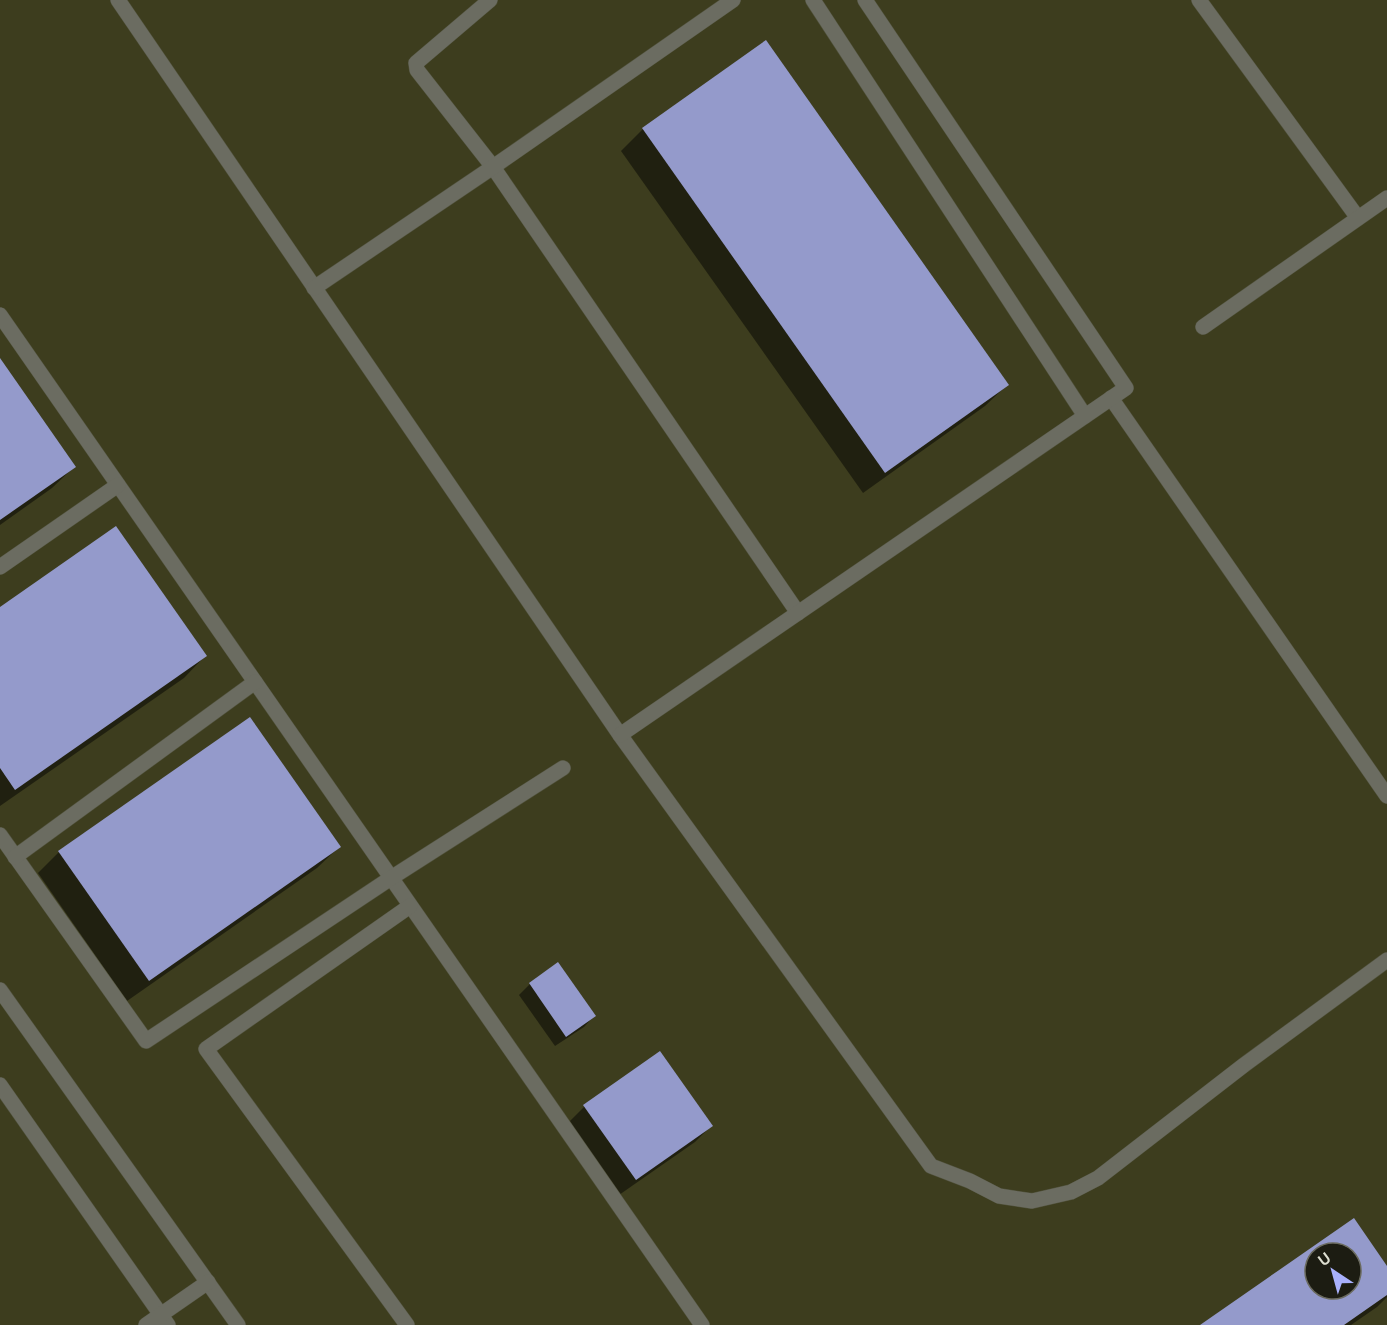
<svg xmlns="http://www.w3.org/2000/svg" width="1387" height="1325" font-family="Overpass,sans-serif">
<rect width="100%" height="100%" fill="#35361e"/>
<path fill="#3d3d1e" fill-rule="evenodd" d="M0,0H1387V1325H0ZM1315,1253H1351V1289H1315Z"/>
<g fill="#0007" fill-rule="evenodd">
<polygon points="643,129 1007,385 985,406 863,493 621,151"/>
<polygon points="0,361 74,467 52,488 0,525"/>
<polygon points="0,609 205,656 184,678 0,806"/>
<polygon points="339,847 317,868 127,1001 38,873 59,852"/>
<polygon points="530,984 594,1016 584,1027 555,1046 519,995"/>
<polygon points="659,1054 711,1126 695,1142 619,1195 568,1123 584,1107"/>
<path d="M1353,1220L1387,1268V1297L1377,1307L1351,1325H1202ZM1315,1253H1351V1289H1315Z"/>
</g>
<g fill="#949acb" fill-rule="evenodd">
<polygon points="766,40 1009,385 885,473 642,128"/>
<polygon points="0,358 76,467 0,520"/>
<polygon points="116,526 207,656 15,790 0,768 0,607"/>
<polygon points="250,717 341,847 149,981 58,851"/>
<polygon points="558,962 596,1016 566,1037 529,983"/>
<polygon points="660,1051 713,1126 636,1180 583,1105"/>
<path d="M1354,1218L1387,1266V1295L1344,1325H1200ZM1315,1253H1351V1289H1315Z"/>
</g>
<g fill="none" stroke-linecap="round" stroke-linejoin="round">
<g stroke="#50513b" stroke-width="16">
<g id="minor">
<polyline points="118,0 620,735 931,1166 970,1181 999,1196 1032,1201 1071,1192 1098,1178 1244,1065 1387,960"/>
<polyline points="490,0 416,63 417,70 493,167 798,613"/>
<polyline points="813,0 1085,416"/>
<polyline points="1199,0 1358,218"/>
<polyline points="314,288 493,167 733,0"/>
<polyline points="0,315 702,1325"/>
<polyline points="1203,327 1387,198"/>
<polyline points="1111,398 1387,796"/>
<polyline points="0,567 118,485"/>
<polyline points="620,735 1126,388 865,0"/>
<polyline points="0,835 146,1041 391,878 563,768"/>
<polyline points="15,857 255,682"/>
<polyline points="0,990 238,1325"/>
<polyline points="0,1085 168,1325"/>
<polyline points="146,1325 208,1282"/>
<polyline points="407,1325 206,1049 410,906"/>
</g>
</g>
<use href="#minor" stroke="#6b6c61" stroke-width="15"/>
</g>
<g transform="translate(1333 1271) rotate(324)"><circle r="28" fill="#1c1c12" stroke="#6a6a5e" stroke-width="1.5"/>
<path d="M0-4.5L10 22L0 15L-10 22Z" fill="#a8b0fc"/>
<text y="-9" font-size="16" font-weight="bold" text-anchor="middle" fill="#dedfd1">U</text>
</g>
</svg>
